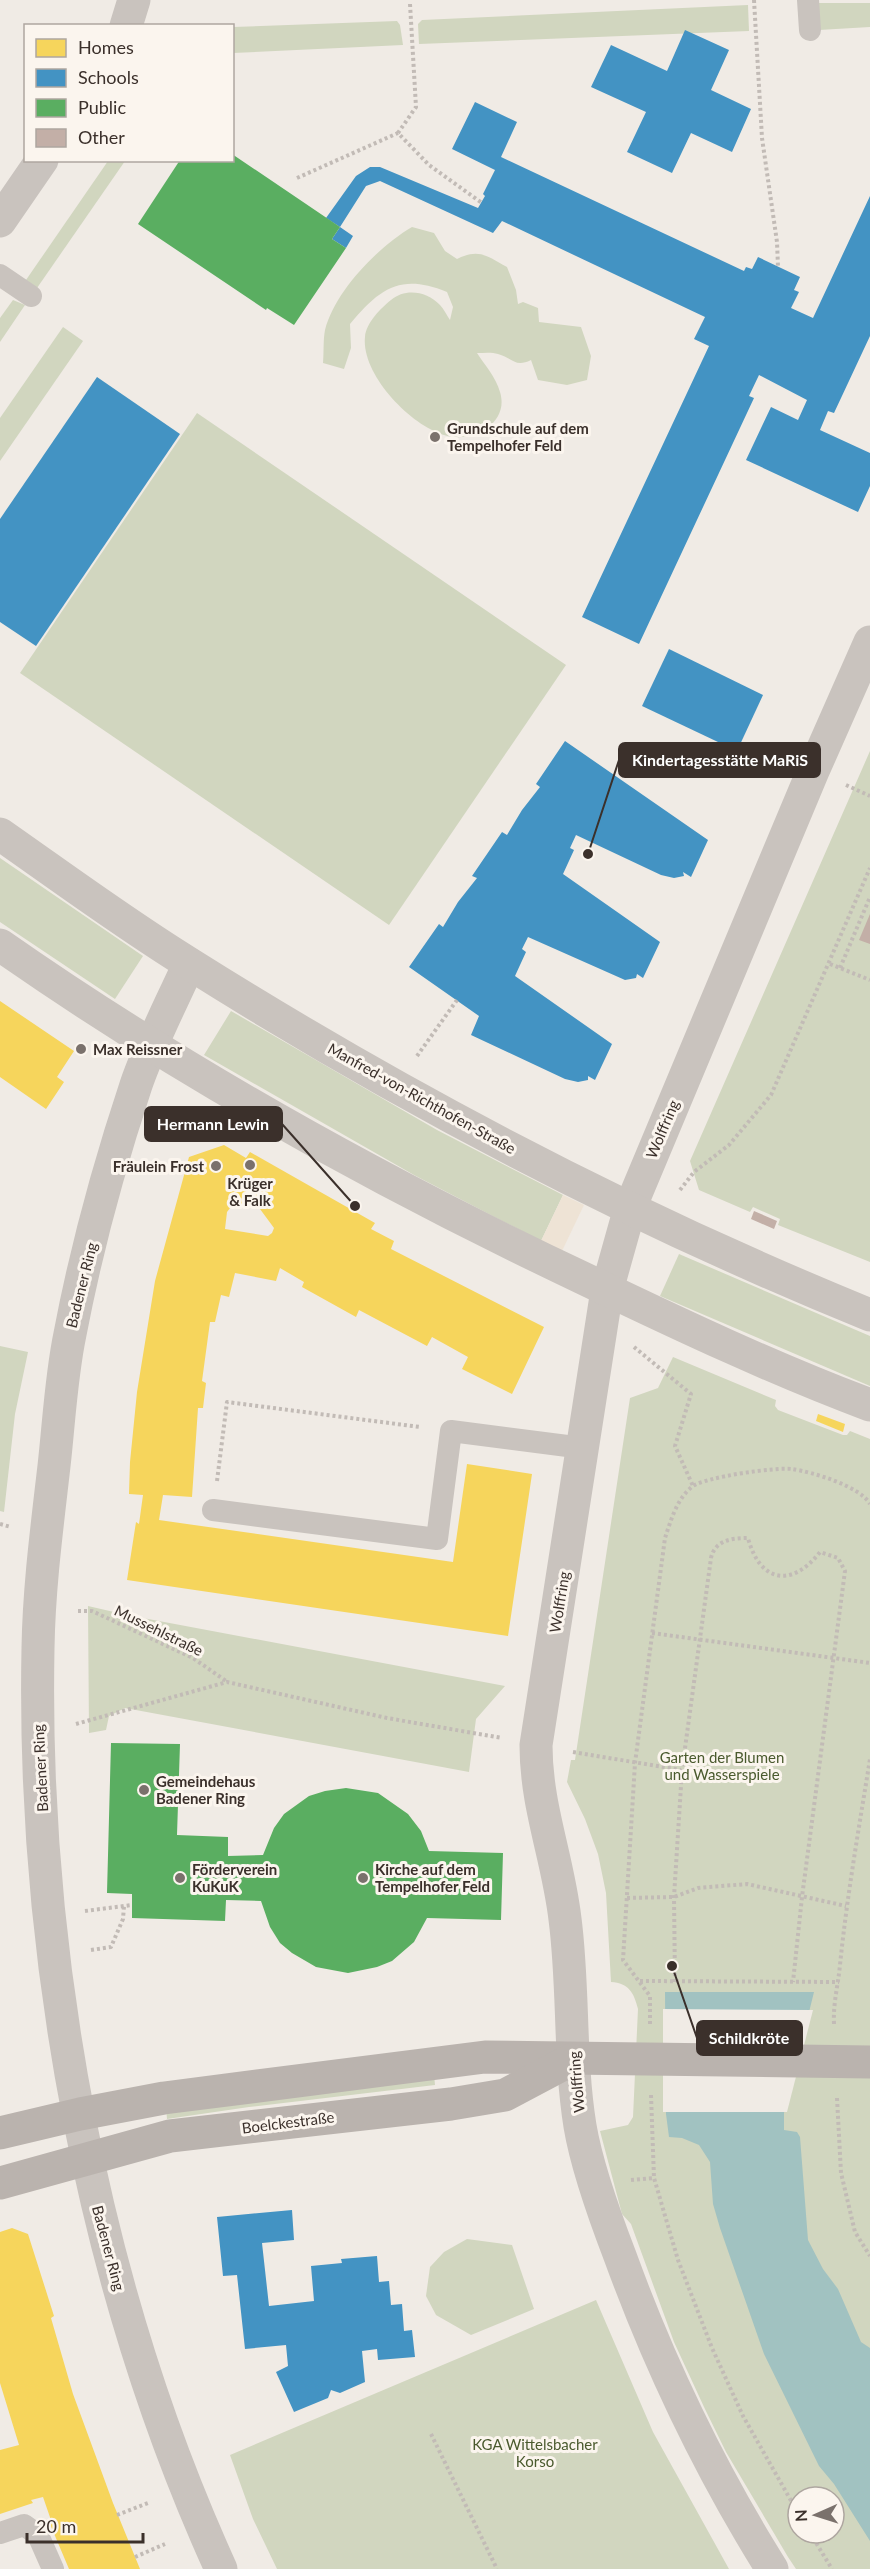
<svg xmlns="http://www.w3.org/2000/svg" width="870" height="2569" font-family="Lato,sans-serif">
<rect width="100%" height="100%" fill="#f0ebe5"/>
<g fill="#d1d6bf" fill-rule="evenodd">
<polygon points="818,3 870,3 870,27 819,30"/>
<polygon points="748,5 749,31 419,44 418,24 422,20"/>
<polygon points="397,21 400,25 403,45 233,53 233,27"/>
<polygon points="108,161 125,161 37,288 26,280"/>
<path d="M412,227L434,233L445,251L457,259C479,248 487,256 507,267L516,290L518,304L523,302L538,308L539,322L581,327L591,356L587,380L567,385L538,380L531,360C515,368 513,358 498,354C492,352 484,353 477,353C484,364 496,377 500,392C510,424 471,444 444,435C410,425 361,374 365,337C366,323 381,308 391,300C405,288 427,291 440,305C444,309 447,316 450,320L453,307L447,292C401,273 380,288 350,324L351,348L344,369L323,363C324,353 323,340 325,330C335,291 378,247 412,227Z"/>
<polygon points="13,300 25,305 0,342 0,318"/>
<polygon points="63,327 83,341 0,461 0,418"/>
<polygon points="197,413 566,665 389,925 20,673"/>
<polygon points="870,751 870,1262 778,1225 780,1219 753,1207 750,1212 699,1190 690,1161"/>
<polygon points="0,858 143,956 115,999 0,922"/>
<polygon points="231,1011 437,1130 563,1195 541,1241 414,1175 204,1055"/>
<polygon points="679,1254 870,1336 870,1386 660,1296"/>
<polygon points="0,1346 28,1352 15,1414 4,1512 0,1511"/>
<path d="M673,1357L776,1400L775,1406L778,1410L843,1435H847L850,1431L870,1439V2569H796L788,2557L726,2452L704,2407L674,2342L631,2224L622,2214L600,2131L628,2125L633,2117L638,2009C634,1993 629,1983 611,1982L606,1893L598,1854L585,1819L567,1782L571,1760H575L630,1398L658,1388ZM798,2497H834V2533H798Z"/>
<polygon points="88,1606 127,1615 505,1686 476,1719 469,1772 125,1708 109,1716 106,1730 89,1733"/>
<polygon points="434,2074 435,2085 249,2107 167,2119 166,2107"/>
<polygon points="467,2239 512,2245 534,2309 471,2335 436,2315 426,2296 430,2267 444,2252"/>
<polygon points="596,2300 653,2432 729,2569 277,2569 253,2519 230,2455"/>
</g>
<polygon fill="#eee3d5" points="563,1195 584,1205 562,1251 541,1241"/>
<polygon fill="#a1c2c1" points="665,1992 814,1992 784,2113 784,2130 797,2132 800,2137 808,2240 823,2269 838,2289 861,2342 870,2348 870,2541 834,2484 819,2466 764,2354 720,2228 713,2204 710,2162 699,2145 682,2138 669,2137 666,2114"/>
<polygon fill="#f0ebe5" points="663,2009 813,2010 787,2112 663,2112"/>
<g fill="#f6d55c" fill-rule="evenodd">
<polygon points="0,1001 74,1051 57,1077 64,1082 46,1109 0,1077"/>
<path d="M224,1145L246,1158L250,1152L375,1223L371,1229L394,1241L391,1249L544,1327L512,1394L462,1369L468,1357L432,1337L427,1346L359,1310L356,1317L302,1287L304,1282L280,1268L276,1281L235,1273L229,1297L221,1295L215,1322H210L202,1381L206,1383L203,1408H198L192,1497L163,1495L159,1520L453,1562L467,1464L532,1474L508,1636L127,1580L136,1522L139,1524L143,1495L129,1494L130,1462L137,1392L155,1281L189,1157ZM234,1203L260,1209L274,1228L272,1233L268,1236L225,1229L227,1212Z"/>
<polygon points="818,1414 845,1424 843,1432 816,1421"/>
<polygon points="12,2228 28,2234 54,2316 51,2318 73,2394 113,2503 140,2569 69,2569 50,2524 52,2523 43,2497 31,2500 33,2503 0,2514 0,2450 19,2445 0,2383 0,2232"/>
</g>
<g fill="#4393c3">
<polygon points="685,30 729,50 711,90 751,109 732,152 691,133 672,173 627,152 646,112 591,87 611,45 667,71"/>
<polygon points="475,102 517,122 501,157 744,271 746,267 752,269 758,257 800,277 794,290 799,292 791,308 813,318 870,196 870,336 834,413 828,411 820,430 870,453 870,486 858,512 746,460 771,407 798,420 807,400 759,375 749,396 754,398 639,644 582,617 709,346 694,339 705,317 502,221 493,233 380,181 366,186 340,227 353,236 346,248 332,239 340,227 326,218 356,176 370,167 380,167 478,208 485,196 483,194 495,170 452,149"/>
<polygon points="97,377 180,434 36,646 0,622 0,519"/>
<polygon points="669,649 763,695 737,751 642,706"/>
<polygon points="565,741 708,840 691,877 683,872 684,876 674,878 661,875 576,835 570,848 574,850 563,874 660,942 643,978 637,974 636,978 625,980 528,937 522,949 526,952 515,976 612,1044 595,1080 588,1076 588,1080 578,1082 565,1079 471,1035 479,1016 409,967 439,924 443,927 458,902 477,878 472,876 502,832 507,835 522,810 540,787 536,784"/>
<polygon points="292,2210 294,2240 262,2243 269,2306 314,2301 311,2266 342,2263 341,2259 377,2256 379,2282 389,2281 391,2305 402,2304 404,2331 412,2330 415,2357 378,2360 377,2349 362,2351 365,2382 340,2393 331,2390 328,2398 294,2412 276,2372 288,2366 286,2345 245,2349 237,2275 223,2276 217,2217"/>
</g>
<g fill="#5aae61">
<polygon points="232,154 340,227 332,239 346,248 294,325 267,308 266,310 138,224 180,160 232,160"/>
<polygon points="111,1743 180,1744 177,1835 228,1837 228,1856 263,1855 274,1828 284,1814 309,1796 325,1791 346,1788 378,1793 408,1814 421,1831 429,1851 503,1853 501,1920 427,1918 414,1942 392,1961 377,1967 348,1973 316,1967 292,1953 280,1943 270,1927 261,1901 226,1900 225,1921 132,1918 132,1894 107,1893"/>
</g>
<g fill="#c3afa7">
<polygon points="870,914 870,944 859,940"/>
<polygon points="754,1211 777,1221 774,1229 751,1219"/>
</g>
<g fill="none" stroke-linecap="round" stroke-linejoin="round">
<g stroke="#c2bbb6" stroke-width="4" stroke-dasharray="3 3" stroke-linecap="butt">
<polyline points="754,0 762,138 777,242 778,267"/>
<polyline points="410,4 416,107 398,133 429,165 482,203"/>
<polyline points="297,178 398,133"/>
<polyline points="846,785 870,796"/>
<polyline points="830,964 870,980"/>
<polyline points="840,968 870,897"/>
<polyline points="417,1056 457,1000"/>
<polyline points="680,1190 694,1172 729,1145 771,1095 870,868"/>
<polyline points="634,1347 691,1394 675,1446 693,1486"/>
<polyline points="217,1481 227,1402 420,1427"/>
<polyline points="0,1524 11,1527"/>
<polyline points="78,1611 92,1611 193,1658 226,1681"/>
<polyline points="652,1633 870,1663"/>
<polyline points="76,1724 227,1682 387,1718 502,1738"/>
<polyline points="573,1752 681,1770"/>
<polyline points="627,1898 674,1897 698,1888 747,1884 846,1906"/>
<polyline points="85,1911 132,1905"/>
<polyline points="91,1950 111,1947 123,1919 124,1906"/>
<polyline points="640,1981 839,1982"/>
<path d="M675,1982L674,1897L682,1770L711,1558C715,1540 732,1538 748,1538C760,1583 792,1588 820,1552L838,1558L845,1571L802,1897L793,1982"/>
<path d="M650,2024V1996L623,1960L635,1763L665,1538C671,1520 677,1498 693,1486C706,1477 775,1467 792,1469C812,1472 860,1486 870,1504"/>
<path d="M834,2024C833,2003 838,1986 840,1965C847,1896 859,1827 870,1759"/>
<polyline points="651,2095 654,2178 678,2260 712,2348 743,2416 798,2513"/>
<polyline points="837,2098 841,2173 855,2232 870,2256"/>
<polyline points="631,2180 654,2178"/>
<polyline points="431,2434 497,2569"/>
<polyline points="117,2515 148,2503"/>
<polyline points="810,2533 832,2569"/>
<polyline points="135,2557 165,2544"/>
</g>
<g stroke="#c9c3be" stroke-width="22">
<polyline points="808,0 810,30"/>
<polyline points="0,275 31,296"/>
<polyline points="213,1510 437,1539 451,1431 583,1448"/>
<polyline points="0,2533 24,2525 38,2535 53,2569"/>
</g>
<g stroke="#c9c3be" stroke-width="33">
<polyline points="126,26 134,0"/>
<polyline points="0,221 42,160"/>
<path d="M189,964C171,1004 150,1044 136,1085C109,1166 86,1250 70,1334C61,1377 59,1422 54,1466C47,1527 39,1587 38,1648C32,1956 93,2288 221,2569"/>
<path d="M772,2569C710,2470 660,2366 620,2256C605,2217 587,2168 580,2126C569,2058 574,1988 565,1919C558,1858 536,1807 536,1745L607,1290L630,1208L813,771L870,642"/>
</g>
<g stroke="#c9c3be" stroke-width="33">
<path d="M0,834C63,878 125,924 190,964C406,1100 634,1219 870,1315"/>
<path d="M0,945C186,1075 384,1184 589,1281C681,1325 774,1369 870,1405"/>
</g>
<g stroke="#bab3ae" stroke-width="33">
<polyline points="0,2133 80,2114 164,2098 485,2057 870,2062"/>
<polyline points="0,2183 170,2136 451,2104 505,2095 571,2060"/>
</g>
</g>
<g fill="#7a716c" stroke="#fbf5ee" stroke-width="2">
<circle cx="435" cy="437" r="6"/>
<circle cx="81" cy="1049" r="6"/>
<circle cx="250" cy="1165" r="6"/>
<circle cx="216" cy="1166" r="6"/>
<circle cx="144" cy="1790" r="6"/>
<circle cx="180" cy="1878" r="6"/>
<circle cx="363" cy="1878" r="6"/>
</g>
<g text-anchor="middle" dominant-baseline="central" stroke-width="6" stroke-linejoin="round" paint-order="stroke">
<g font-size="15" font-weight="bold" fill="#3b302b" stroke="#fbf5ee" text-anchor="start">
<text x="447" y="428">Grundschule auf dem<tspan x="447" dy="17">Tempelhofer Feld</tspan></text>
<text x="93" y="1049">Max Reissner</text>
<text x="204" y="1166" text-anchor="end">Fräulein Frost</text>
<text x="250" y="1183" text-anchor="middle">Krüger<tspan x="250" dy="17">&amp; Falk</tspan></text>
<text x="156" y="1781">Gemeindehaus<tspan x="156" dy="17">Badener Ring</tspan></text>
<text x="192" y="1869">Förderverein<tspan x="192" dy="17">KuKuK</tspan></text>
<text x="375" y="1869">Kirche auf dem<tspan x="375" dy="17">Tempelhofer Feld</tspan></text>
</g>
<g font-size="15" fill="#3b302b" stroke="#fbf5ee">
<text transform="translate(422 1098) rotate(29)">Manfred-von-Richthofen-Straße</text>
<text transform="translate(662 1129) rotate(-67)">Wolffring</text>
<text transform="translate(81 1285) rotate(-76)">Badener Ring</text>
<text transform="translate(559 1602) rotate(-81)">Wolffring</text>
<text transform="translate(159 1630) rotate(26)">Mussehlstraße</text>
<text transform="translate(40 1768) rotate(-93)">Badener Ring</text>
<text transform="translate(576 2082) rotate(-95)">Wolffring</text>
<text transform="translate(288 2122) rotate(-7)">Boelckestraße</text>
<text transform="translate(109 2248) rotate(75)">Badener Ring</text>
</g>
<g font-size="15" fill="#4a5a2e" stroke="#fbf5ee">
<text x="722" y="1757">Garten der Blumen<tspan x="722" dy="17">und Wasserspiele</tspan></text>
<text x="535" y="2444">KGA Wittelsbacher<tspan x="535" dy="17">Korso</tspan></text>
</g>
</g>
<path fill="none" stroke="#3b302b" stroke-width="2" d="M588 854L619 760M355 1206L282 1124M672 1966L697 2038"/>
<g fill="#3b302b" stroke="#fbf5ee" stroke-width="2">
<circle cx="588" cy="854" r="6"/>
<circle cx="355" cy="1206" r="6"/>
<circle cx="672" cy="1966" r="6"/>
</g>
<g fill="#3b302b" stroke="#3b302b" stroke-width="2">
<rect x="619" y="743" width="201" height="34" rx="6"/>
<rect x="145" y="1107" width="137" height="34" rx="6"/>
<rect x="697" y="2021" width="105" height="34" rx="6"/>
</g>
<g font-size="16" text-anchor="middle" font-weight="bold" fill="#fff">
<text x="720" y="766">Kindertagesstätte MaRiS</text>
<text x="213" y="1130">Hermann Lewin</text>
<text x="749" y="2044">Schildkröte</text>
</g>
<rect x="24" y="24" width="210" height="138" fill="#fbf5ee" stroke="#aea6a0" stroke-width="1.5"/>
<rect x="36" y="39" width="30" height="18" fill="#f6d55c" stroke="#aea6a0" stroke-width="1.5"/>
<text x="78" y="54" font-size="18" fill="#3b302b">Homes</text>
<rect x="36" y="69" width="30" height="18" fill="#4393c3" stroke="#aea6a0" stroke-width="1.5"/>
<text x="78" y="84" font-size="18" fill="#3b302b">Schools</text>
<rect x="36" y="99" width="30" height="18" fill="#5aae61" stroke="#aea6a0" stroke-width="1.5"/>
<text x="78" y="114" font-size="18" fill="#3b302b">Public</text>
<rect x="36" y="129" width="30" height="18" fill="#c3afa7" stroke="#aea6a0" stroke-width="1.5"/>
<text x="78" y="144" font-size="18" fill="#3b302b">Other</text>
<g transform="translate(816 2515) rotate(267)"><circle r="28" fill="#fbf5ee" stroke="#aea6a0" stroke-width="1.5"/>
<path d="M0-4.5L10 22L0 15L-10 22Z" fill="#7a716c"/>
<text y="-9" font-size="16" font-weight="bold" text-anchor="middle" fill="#3b302b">N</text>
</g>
<path d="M27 2533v9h116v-9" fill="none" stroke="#3b302b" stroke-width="3"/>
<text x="36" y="2533" font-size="18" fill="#3b302b" stroke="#fbf5ee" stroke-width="4.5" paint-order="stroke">20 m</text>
</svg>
